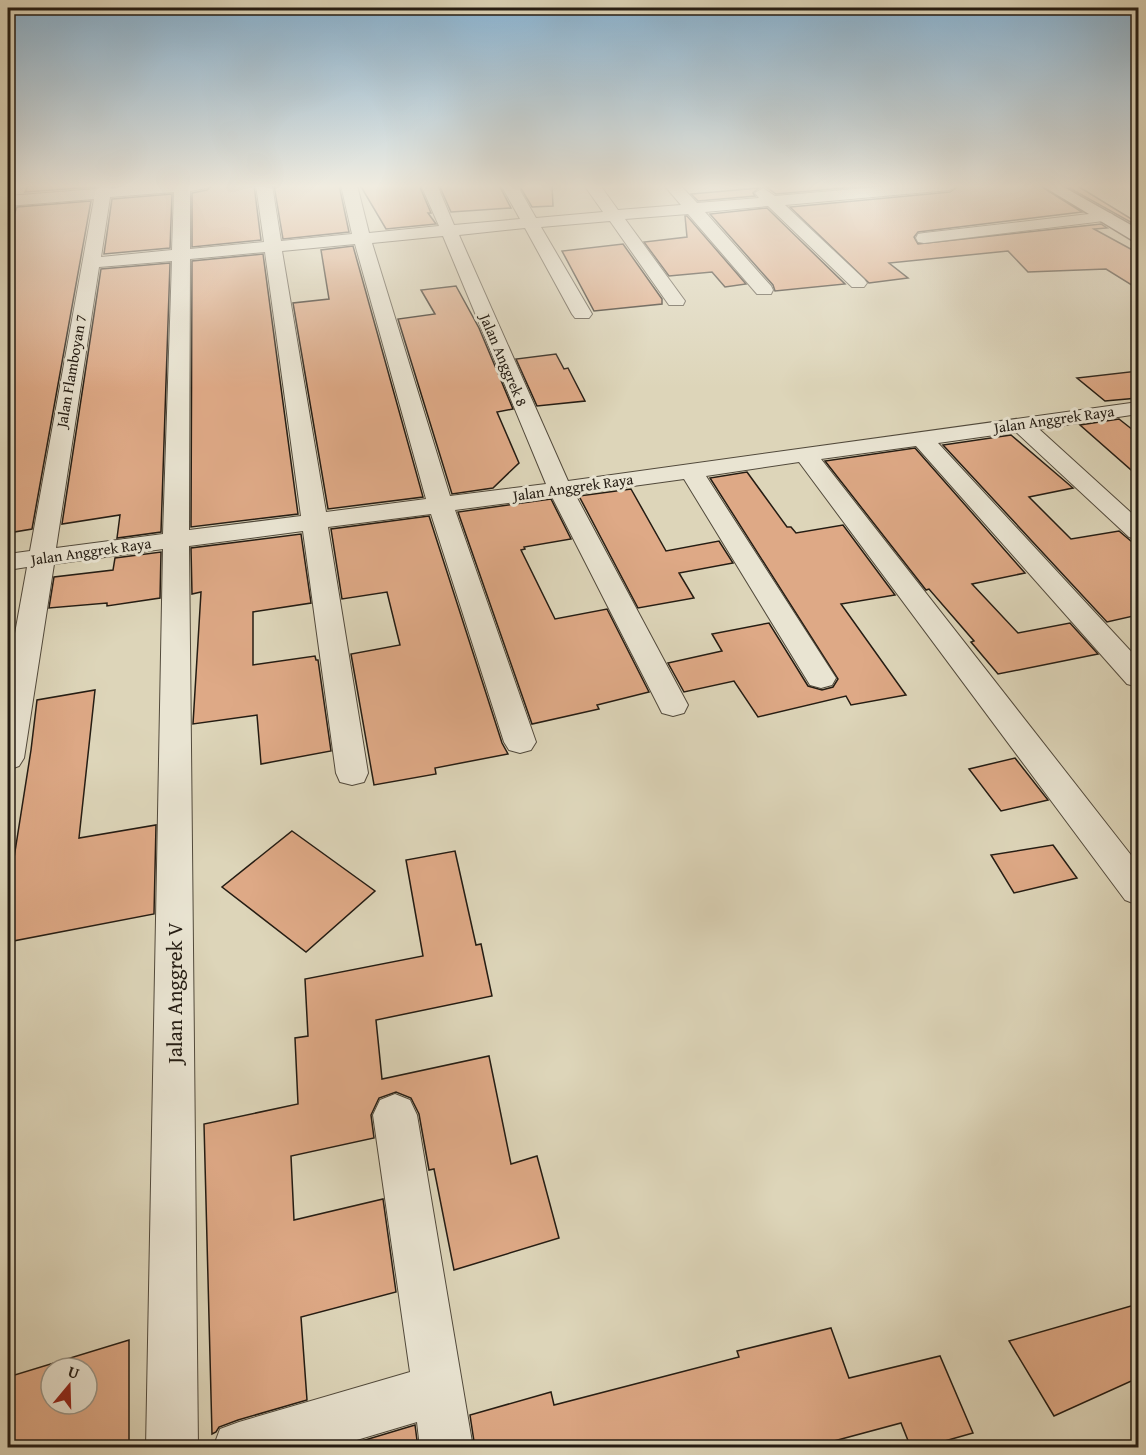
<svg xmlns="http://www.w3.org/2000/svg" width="1146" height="1455" font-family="'Gentium Book Plus',serif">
<rect width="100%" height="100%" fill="#ddd5b9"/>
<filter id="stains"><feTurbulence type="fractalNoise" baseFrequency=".00333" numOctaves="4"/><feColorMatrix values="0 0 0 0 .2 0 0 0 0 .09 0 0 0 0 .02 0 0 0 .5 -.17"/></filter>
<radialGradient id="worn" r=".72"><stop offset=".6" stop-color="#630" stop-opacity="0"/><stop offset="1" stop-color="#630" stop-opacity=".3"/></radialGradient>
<g fill="#dea986" stroke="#241c13" stroke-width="1.5" fill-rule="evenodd">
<polygon points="41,185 94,185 94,187 25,192 28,186"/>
<polygon points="212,185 254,185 261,240 192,247 192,193 207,190"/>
<polygon points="274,185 339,185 349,232 283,239"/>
<polygon points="360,185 419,185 431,213 428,213 436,224 386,229"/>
<polygon points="439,185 499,185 511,208 451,212"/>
<polygon points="519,185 552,185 553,206 532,207"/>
<polygon points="793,185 878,185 776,194 766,187"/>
<polygon points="960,185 1039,185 1082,212 918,232 914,237 918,244 1101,224 1107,228 1094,229 1138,253 1138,289 1106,269 1028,272 1008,251 889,263 908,278 869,283 790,207 950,192"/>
<polygon points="1064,185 1076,185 1138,223 1134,224"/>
<polygon points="759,188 753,193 755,196 698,201 691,194"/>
<polygon points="172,194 170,248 104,254 112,199"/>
<polygon points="91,201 32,529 8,533 8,406 13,389 8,390 8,250 12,220 17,207"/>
<polygon points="767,208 845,284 775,291 773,285 710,214"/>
<polygon points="685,216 687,216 746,284 725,287 712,272 669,276 644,242 687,237"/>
<polygon points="623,244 662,299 662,304 594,311 562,251"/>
<polygon points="353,246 423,497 328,509 293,303 329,299 321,250"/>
<polygon points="263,254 298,514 191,527 192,261"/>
<polygon points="170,263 161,532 117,538 120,515 62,524 101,269"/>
<polygon points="456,286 479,328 513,409 497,412 519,463 493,488 452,494 398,319 435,314 421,290"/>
<polygon points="556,354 564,369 568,368 585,401 537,406 516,359"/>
<polygon points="1138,371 1138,398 1105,401 1077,378"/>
<polygon points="1119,419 1138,434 1138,476 1080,425"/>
<polygon points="1011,435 1073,488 1029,497 1071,539 1119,531 1138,547 1138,615 1107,622 943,445"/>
<polygon points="915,448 1025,573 972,584 1018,633 1070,623 1098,654 998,674 971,642 974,641 929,589 926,590 825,461"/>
<polygon points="747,472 787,527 791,527 796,533 843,525 895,595 841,604 906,695 851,705 846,696 758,717 734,681 684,692 668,663 722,651 712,634 769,623 808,686 822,690 833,687 838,679 710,478"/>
<polygon points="631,489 666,551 719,541 733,563 679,573 694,598 638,608 579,496"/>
<polygon points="551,499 571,539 524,547 525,549 521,550 555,619 607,609 649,692 597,705 599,709 532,724 458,512"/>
<polygon points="429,516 502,743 508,754 435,768 436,774 374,785 351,654 400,645 387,592 342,599 331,529"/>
<polygon points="301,534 311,603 253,612 253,665 315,656 316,660 318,660 331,751 261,764 257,715 193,724 201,592 192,594 191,548"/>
<polygon points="161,552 160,598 107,606 107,603 49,608 54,577 113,570 115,558"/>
<polygon points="95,690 79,838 156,825 154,914 8,942 8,896 31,750 37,700"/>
<polygon points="1015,758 1048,800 1001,811 969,769"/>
<polygon points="292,831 375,891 306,952 222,887"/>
<polygon points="1053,845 1077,878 1014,893 991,855"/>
<polygon points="455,851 476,945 481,944 492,996 376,1020 382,1079 489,1056 511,1164 537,1156 559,1238 454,1270 434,1169 429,1170 419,1114 411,1098 396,1092 379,1098 371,1115 374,1138 291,1156 294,1220 383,1199 396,1292 301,1317 307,1400 238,1420 219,1427 216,1432 212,1434 204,1124 298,1104 295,1038 308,1036 305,979 423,956 406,860"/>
<polygon points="1138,1304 1138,1378 1054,1416 1009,1341"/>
<polygon points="831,1328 849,1378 940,1356 973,1433 920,1448 911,1448 901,1423 808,1448 475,1448 470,1415 551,1392 554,1405 739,1357 737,1351"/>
<path d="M129,1340V1448H8V1377ZM51,1368H87V1404H51Z"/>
<polygon points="415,1425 418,1448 345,1448 345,1446"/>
</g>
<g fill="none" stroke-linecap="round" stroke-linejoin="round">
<g stroke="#524a3c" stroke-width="2">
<g id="minor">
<path d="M96,185H112L111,188L148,185H210L207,188L190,191V249L264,242L256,185H272L281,241L352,234L341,185H357L369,233L439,226L421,185H437L454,225L520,219L501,185H517L536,218L603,212L584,185H600L618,210L681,205L664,185H680L697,203L759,198L755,193L763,188L775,196L901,185H958L950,190L785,205L864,279L867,283L864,287H852L768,206L705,212L771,286L773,290L771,294H757L688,214L625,219L685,301L683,305H669L610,221L541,227L592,314L589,318H575L572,314L525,228L459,235L568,481L1138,402V414L1039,429L1138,519V540L1129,537L1016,432L938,443L1138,659V687L1127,684L916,446L821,459L1138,864V905L1125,900L799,462L706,476L836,678L832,685L821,688L810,685L684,479L575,494L688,705L684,713L673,716L662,713L658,705L552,497L455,510L536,742L531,750L520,753L509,750L504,742L431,514L328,527L368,773L364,782L352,785L340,782L336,773L303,531L189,546L198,1448H146L163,549L54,564L24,758L19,766L8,770V672L27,567L8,570V554L30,551L94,199L8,206V196L96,189ZM174,192L172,250L101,257L110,197ZM443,236L546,484L450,496L372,243ZM355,244L426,499L326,512L282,251ZM265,252L301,516L189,530L190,259ZM172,261L163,534L56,548L99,267Z"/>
<polygon points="1106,212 1112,214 1114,217 1112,220 924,243 918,242 916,238 918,234 924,233"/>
<polygon points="395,1094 410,1100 417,1115 473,1448 420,1448 417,1422 330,1448 213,1448 220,1429 239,1422 410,1372 373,1115 380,1100"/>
</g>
</g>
<g stroke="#241c13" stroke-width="3">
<polygon id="secondary" points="1041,185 1060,185 1138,229 1138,241 1132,240"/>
</g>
<use href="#minor" fill="#e9e4d2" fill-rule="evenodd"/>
<use href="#secondary" fill="#e9e4d2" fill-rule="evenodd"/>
</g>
<linearGradient id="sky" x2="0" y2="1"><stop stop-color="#88b5d6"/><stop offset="0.48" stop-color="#f0ece0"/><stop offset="1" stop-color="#f0ece0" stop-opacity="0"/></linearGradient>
<rect width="1146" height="388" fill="url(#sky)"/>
<g text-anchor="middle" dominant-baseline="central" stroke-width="6" stroke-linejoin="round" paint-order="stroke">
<g font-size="15" fill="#241c13" stroke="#e9e4d2">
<text transform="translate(504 360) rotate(67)">Jalan Anggrek 8</text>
<text transform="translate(71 371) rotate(-80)">Jalan Flamboyan 7</text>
<text transform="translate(1054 419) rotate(-8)">Jalan Anggrek Raya</text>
<text transform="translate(573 487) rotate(-8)">Jalan Anggrek Raya</text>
<text transform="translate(91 551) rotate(-8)">Jalan Anggrek Raya</text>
</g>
<g font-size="21" fill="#241c13" stroke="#e9e4d2">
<text transform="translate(174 993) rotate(-90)">Jalan Anggrek V</text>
</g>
</g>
<rect width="1146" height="1455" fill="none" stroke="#ddd5b9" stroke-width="30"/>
<rect x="9" y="9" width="1128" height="1437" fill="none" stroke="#241c13" stroke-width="3"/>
<rect x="15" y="15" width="1116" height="1425" fill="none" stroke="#241c13" stroke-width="1.5"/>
<g transform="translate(69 1386) rotate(19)"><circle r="28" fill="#e9e4d2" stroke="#9a9486" stroke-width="1.5"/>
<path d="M0-4.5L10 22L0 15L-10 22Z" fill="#8f2418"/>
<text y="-9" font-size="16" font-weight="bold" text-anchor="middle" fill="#241c13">U</text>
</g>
<rect width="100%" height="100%" filter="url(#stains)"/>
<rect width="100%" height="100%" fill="url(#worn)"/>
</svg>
